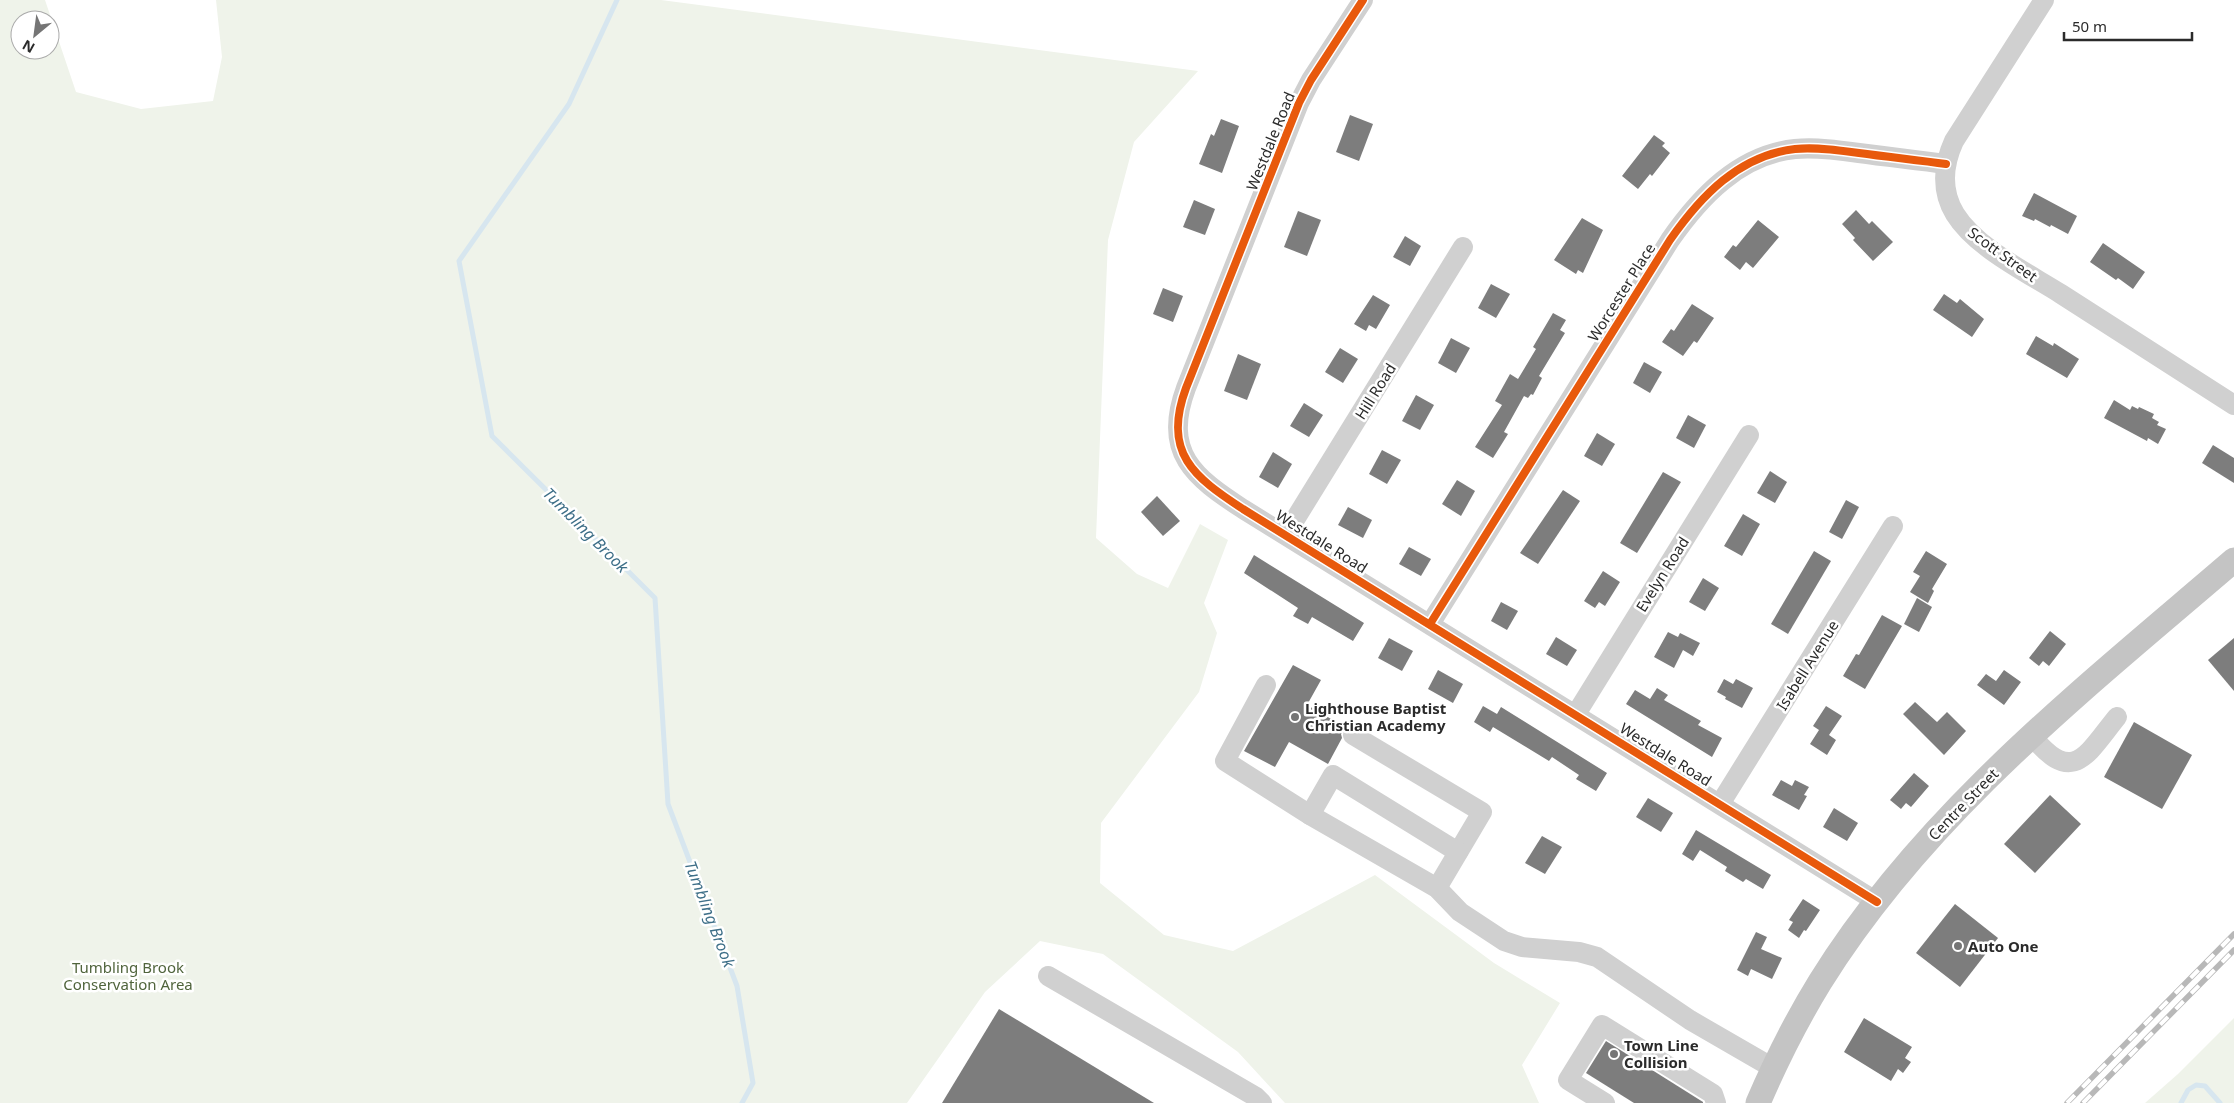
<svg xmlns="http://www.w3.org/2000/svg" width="2234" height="1103" font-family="'Noto Sans',sans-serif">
<rect width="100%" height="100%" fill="#fff"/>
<g fill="#eff3ea" fill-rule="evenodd">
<path d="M0,0H45L76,92L141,109L213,101L222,57L216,0H661L1198,71L1134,142L1108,240L1096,538L1137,574L1168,588L1200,524L1228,540L1204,603L1217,633L1199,692L1101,823L1100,883L1164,935L1233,951L1375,875L1494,963L1560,1003L1522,1065L1539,1103H1285L1238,1052L1103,954L1040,941L985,992L907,1103H0ZM20,20H50V50H20Z"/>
<polygon points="2234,1018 2234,1103 2145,1103 2178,1074"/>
</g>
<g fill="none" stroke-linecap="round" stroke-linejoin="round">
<g stroke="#d7e6ef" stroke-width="5">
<polyline points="617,0 569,104 459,261 492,436 655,598 668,804 737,986 753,1083 742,1103"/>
<polyline points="2181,1103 2188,1090 2196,1085 2205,1086 2220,1103"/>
</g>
</g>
<g fill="#7d7d7d">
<polygon points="1350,115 1373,124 1359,161 1336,152"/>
<polygon points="1221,119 1239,126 1222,173 1199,164 1211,134 1214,136"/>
<polygon points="1654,135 1665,143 1662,146 1670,153 1652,176 1650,174 1638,189 1622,176"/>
<polygon points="2034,193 2077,216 2068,234 2051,225 2050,227 2035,219 2034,221 2022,216"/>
<polygon points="1194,200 1215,209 1205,235 1183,227"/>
<polygon points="1856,210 1869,224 1872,221 1893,242 1873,261 1853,240 1855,238 1842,224"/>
<polygon points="1298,211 1321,220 1307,256 1284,247"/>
<polygon points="1582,218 1603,230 1583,273 1578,270 1576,274 1554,260"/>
<polygon points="1758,220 1779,237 1753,268 1746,262 1740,270 1724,257 1733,245 1736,247"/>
<polygon points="1405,236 1421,246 1410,266 1393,257"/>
<polygon points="2103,243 2145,272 2133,289 2118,278 2116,280 2090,262"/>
<polygon points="1491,284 1510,294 1496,318 1478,308"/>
<polygon points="1163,288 1183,296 1173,322 1153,314"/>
<polygon points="1944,294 1957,303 1960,299 1984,319 1972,337 1933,310"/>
<polygon points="1373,295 1390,305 1376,329 1369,325 1366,331 1354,324"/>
<polygon points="1692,304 1714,318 1697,343 1694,341 1683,356 1662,342 1671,329 1674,331"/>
<polygon points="1553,313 1566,320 1560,330 1565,333 1539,376 1542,378 1533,395 1531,394 1528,398 1524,396 1504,432 1508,434 1493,458 1475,447 1502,405 1495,401 1510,374 1518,379 1536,349 1533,347"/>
<polygon points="2036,336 2053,346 2054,343 2079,359 2067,378 2026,354"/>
<polygon points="1451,338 1470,348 1456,373 1438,363"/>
<polygon points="1340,348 1358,359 1343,383 1325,372"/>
<polygon points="1238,354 1261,364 1247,400 1224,391"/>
<polygon points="1644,362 1662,372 1650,393 1633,383"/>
<polygon points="1416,395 1434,405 1420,430 1402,421"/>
<polygon points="2114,400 2130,410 2132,406 2138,409 2139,407 2154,414 2152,418 2159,422 2157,425 2166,429 2158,444 2148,438 2147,441 2104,418"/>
<polygon points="1304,403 1323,415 1309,437 1290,426"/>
<polygon points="1688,415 1706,425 1694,448 1676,438"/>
<polygon points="1597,433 1615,444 1602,466 1584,456"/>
<polygon points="2213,445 2234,458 2234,483 2202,463"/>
<polygon points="1382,450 1401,460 1387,484 1369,474"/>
<polygon points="1273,452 1292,464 1278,488 1259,477"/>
<polygon points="1770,471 1787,482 1775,503 1757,493"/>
<polygon points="1663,472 1681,482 1637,553 1620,543"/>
<polygon points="1457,480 1475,491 1461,516 1442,504"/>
<polygon points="1563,490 1580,501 1538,564 1520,553"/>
<polygon points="1157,496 1180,521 1163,536 1141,512"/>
<polygon points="1846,500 1859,507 1842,539 1829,532"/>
<polygon points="1348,507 1372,520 1363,538 1338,525"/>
<polygon points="1743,514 1760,524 1742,556 1724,546"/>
<polygon points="1409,547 1431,559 1421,576 1399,564"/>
<polygon points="1814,551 1831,561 1788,634 1771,624"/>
<polygon points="1926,551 1947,564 1932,589 1934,591 1928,603 1910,592 1920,576 1913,572"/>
<polygon points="1254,555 1364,623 1353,641 1312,617 1308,624 1293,616 1298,608 1244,573"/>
<polygon points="1603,571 1620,582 1605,606 1599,602 1595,608 1584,601"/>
<polygon points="1703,578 1719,588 1705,611 1689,602"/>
<polygon points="1917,598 1932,607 1919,632 1904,624"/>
<polygon points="1501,602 1518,611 1507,630 1491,621"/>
<polygon points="1882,615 1902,626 1865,689 1843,676 1856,654 1859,655"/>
<polygon points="2050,631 2066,644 2049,666 2043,661 2039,666 2029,658"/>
<polygon points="1668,632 1678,637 1680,633 1700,643 1693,656 1683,650 1674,668 1654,657"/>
<polygon points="1556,637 1577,650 1567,666 1546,654"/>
<polygon points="1389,638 1413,651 1402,671 1378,658"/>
<polygon points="2234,638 2234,691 2208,660"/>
<polygon points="1293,665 1321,680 1307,705 1345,727 1341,734 1342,738 1328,764 1289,742 1275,767 1244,751"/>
<polygon points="1438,670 1463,684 1453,703 1428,689"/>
<polygon points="2004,670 2021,682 2004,705 1977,685 1986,674 1996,681"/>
<polygon points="1724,679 1733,684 1736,679 1753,688 1742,708 1725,699 1726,697 1717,692"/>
<polygon points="1657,688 1668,695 1664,700 1701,721 1698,725 1722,738 1712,757 1626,704 1635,690 1650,699"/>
<polygon points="1915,702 1937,722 1947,712 1966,731 1944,755 1903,714"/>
<polygon points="1483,706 1497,714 1501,707 1607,773 1596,791 1576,779 1579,775 1552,757 1549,761 1493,727 1490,732 1474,722"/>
<polygon points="1826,706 1842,716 1829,735 1836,740 1827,755 1810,744 1819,730 1813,726"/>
<polygon points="2134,722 2192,755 2162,809 2104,777"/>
<polygon points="1914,773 1929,786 1911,807 1906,803 1901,809 1890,800"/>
<polygon points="1781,780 1792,786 1795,780 1809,787 1804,795 1807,796 1799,810 1772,795"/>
<polygon points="2050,795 2081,824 2035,873 2004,844"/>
<polygon points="1648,798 1673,813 1661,832 1636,817"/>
<polygon points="1834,808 1858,823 1847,841 1823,827"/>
<polygon points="1696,830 1771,875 1763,889 1746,879 1743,882 1725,871 1727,867 1700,850 1693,861 1682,854"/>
<polygon points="1542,836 1562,847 1545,874 1525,863"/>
<polygon points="1803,899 1820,910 1806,931 1804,930 1799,938 1788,930 1793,922 1789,920"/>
<polygon points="1955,904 1998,938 1960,987 1916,953"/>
<polygon points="1756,932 1767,937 1761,949 1782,958 1772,979 1751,969 1748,976 1737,970"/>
<polygon points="999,1009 1154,1103 942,1103"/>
<polygon points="1864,1018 1912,1047 1905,1058 1911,1062 1903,1073 1898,1069 1891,1081 1844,1052"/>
<polygon points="1606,1041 1703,1102 1703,1103 1634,1103 1586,1073"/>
</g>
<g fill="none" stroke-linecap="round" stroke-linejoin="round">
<g stroke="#d0d0d0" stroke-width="20">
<path d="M1363,0L1311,80L1299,103L1186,388C1162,453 1194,477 1243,509L1877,902"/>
<path d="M2044,0L1954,141C1943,165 1941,191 1955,214C1976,248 2028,273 2061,294C2118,331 2176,368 2234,405"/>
<polyline points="1286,534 1463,247"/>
<path d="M1430,624L1670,240C1700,197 1739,155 1795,149C1816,147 1838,150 1859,153C1888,157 1917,160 1946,164"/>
<polyline points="1266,685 1225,761 1310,815 1437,888 1460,912 1504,941 1522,947 1579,952 1597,957 1690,1020 1773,1068"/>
<polyline points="1576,714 1749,435"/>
<polyline points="1353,735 1482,812 1437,888"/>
<path d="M2032,736C2073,787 2087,754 2117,717"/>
<polyline points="1720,804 1893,526"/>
<polyline points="1310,815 1333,775 1458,852"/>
<polyline points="1048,976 1256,1097 1262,1103"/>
<polyline points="1605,1103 1568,1080 1602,1025 1713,1094 1716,1103"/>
</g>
<path stroke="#c4c4c4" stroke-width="25" d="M1758,1103C1776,1061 1796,1021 1820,982C1925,813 2085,688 2234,560"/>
<g stroke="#b8b8b8" stroke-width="5.5">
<g id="rail">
<polyline points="2067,1103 2234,934"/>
<polyline points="2083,1103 2234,950"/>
</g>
</g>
<use href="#rail" stroke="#fff" stroke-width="4" stroke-dasharray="11" stroke-linecap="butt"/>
<g stroke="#fff" stroke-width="11">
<g id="cycleway">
<path d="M1363,0L1311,80L1299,103L1186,388C1162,453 1194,477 1243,509L1877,902"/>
<path d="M1430,624L1670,240C1700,197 1739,155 1795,149C1816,147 1838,150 1859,153C1888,157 1917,160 1946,164"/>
</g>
</g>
<use href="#cycleway" stroke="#e8590c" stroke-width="8"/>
</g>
<g fill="#757575" stroke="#fff" stroke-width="2">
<circle cx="1295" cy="717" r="5"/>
<circle cx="1958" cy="946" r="5"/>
<circle cx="1614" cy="1054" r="5"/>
</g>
<g text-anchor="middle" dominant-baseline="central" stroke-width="5" stroke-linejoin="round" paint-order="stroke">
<g font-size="15" fill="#2b2b2b" stroke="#fff">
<text transform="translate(1270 141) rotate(-68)">Westdale Road</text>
<text transform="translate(2003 254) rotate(36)">Scott Street</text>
<text transform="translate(1621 292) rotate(-58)">Worcester Place</text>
<text transform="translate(1375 391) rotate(-58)">Hill Road</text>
<text transform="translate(1322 541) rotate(32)">Westdale Road</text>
<text transform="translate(1662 574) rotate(-58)">Evelyn Road</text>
<text transform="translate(1807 665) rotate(-58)">Isabell Avenue</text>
<text transform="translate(1666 754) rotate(32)">Westdale Road</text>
<text transform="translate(1963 804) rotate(-46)">Centre Street</text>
</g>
<g font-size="15" font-weight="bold" fill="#2b2b2b" stroke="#fff" text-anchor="start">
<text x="1305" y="708">Lighthouse Baptist<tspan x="1305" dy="17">Christian Academy</tspan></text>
<text x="1968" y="946">Auto One</text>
<text x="1624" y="1045">Town Line<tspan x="1624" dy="17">Collision</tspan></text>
</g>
<g font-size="15" fill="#50643c" stroke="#fff">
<text x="128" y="967">Tumbling Brook<tspan x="128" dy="17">Conservation Area</tspan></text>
</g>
<g font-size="16" font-style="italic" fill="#3e6f88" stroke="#fff">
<text transform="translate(586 530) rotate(45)">Tumbling Brook</text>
<text transform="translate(710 914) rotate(69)">Tumbling Brook</text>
</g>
</g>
<g transform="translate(35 35) rotate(209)"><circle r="24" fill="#ffffff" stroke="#aaaaaa"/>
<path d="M0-4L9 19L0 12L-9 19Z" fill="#757575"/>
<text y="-8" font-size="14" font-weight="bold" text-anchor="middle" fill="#2b2b2b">N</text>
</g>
<path d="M2064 32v8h128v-8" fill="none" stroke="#2b2b2b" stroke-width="2.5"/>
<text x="2072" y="32" font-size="15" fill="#2b2b2b" stroke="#ffffff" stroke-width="4" paint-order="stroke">50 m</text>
</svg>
